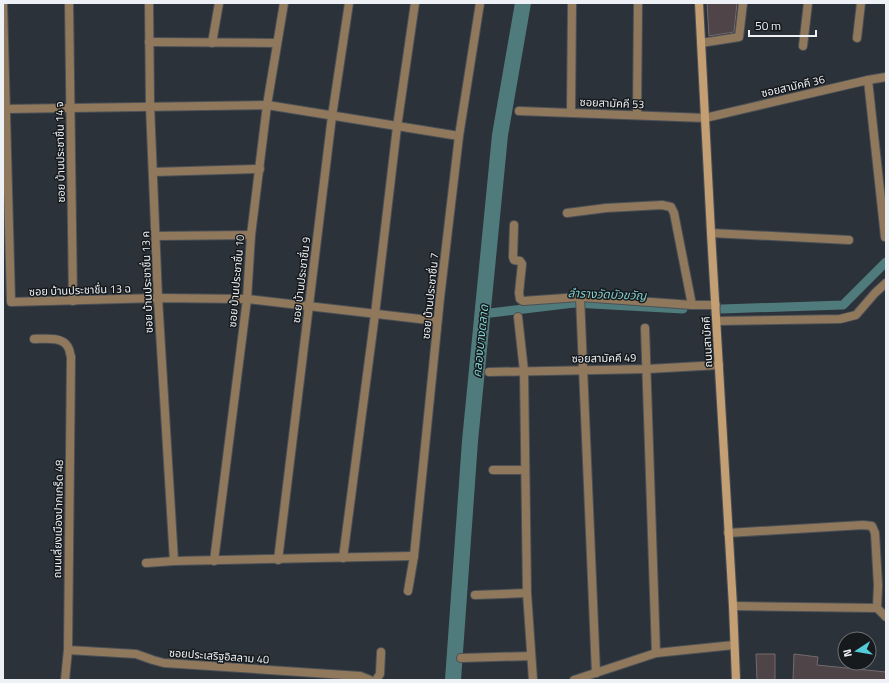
<svg xmlns="http://www.w3.org/2000/svg" width="889" height="683" font-family="'Titillium Web','Noto Sans Thai',sans-serif">
<rect width="100%" height="100%" fill="#2c3239"/>
<g fill="none" stroke-linecap="round" stroke-linejoin="round">
<g stroke="#507b7c" stroke-width="9">
<polyline points="722,309 843,305 886,262"/>
<polyline points="482,314 574,303 683,309"/>
</g>
<polyline stroke="#507b7c" stroke-width="16" points="453,680 470,441 500,135 523,3"/>
</g>
<g fill="#4f4548" stroke="#756a6d">
<polygon points="707,3 737,3 734,32 709,36"/>
<polygon points="756,654 775,654 775,680 757,680"/>
<polygon points="794,654 818,657 817,665 886,672 886,680 793,680"/>
</g>
<g fill="none" stroke-linecap="round" stroke-linejoin="round">
<g stroke="#4b5157" stroke-width="10">
<g id="minor">
<polyline points="3,3 11,302 158,298 247,299 437,321"/>
<polyline points="69,3 73,301"/>
<polyline points="149,3 150,106 158,298 174,561"/>
<polyline points="857,38 861,3"/>
<polyline points="149,42 277,43"/>
<polyline points="212,43 219,3"/>
<polyline points="701,43 739,37 743,3"/>
<polyline points="803,46 808,3"/>
<polyline points="868,80 885,237"/>
<polyline points="3,109 267,105 459,136"/>
<polyline points="519,111 705,118 868,80 886,77"/>
<polyline points="571,113 572,3"/>
<polyline points="637,115 638,3"/>
<polyline points="153,172 260,169"/>
<polyline points="567,213 606,208 662,205 671,207 674,213 692,305"/>
<polyline points="514,225 513,257 514,260 520,261 522,264 519,293 520,299 523,301 580,297 692,305 716,305"/>
<polyline points="711,233 849,240"/>
<polyline points="156,236 251,235"/>
<polyline points="580,297 596,673"/>
<polyline points="518,317 524,371 527,593 533,680"/>
<polyline points="717,321 840,319 856,315 875,293 886,283"/>
<polyline points="645,328 656,653"/>
<path d="M34,339C44,339 62,336 68,347C70,350 70,355 71,357"/>
<polyline points="489,372 647,369 719,365"/>
<polyline points="493,470 525,470"/>
<polyline points="728,533 863,525 872,526 875,533 878,585 877,608"/>
<polyline points="343,558 375,314 397,127 415,3"/>
<polyline points="278,560 332,116 349,3"/>
<polyline points="214,561 247,299 251,235 267,105 284,3"/>
<polyline points="146,563 174,561 414,556"/>
<polyline points="408,591 414,556 440,298 459,136 480,3"/>
<polyline points="475,595 527,593"/>
<polyline points="733,606 877,608"/>
<polyline points="877,608 886,617"/>
<polyline points="68,650 136,654 153,660 164,663 360,676 370,680"/>
<polyline points="461,658 531,656"/>
<polyline points="376,680 380,674 381,652"/>
<polyline points="574,680 656,653 734,645"/>
</g>
</g>
<g stroke="#4b5157" stroke-width="10">
<polyline id="tertiary" points="65,680 68,650 71,357"/>
</g>
<g stroke="#4b5157" stroke-width="10">
<polyline id="secondary" points="699,3 711,233 733,606 736,680"/>
</g>
<use href="#minor" stroke="#90785d" stroke-width="8"/>
<use href="#tertiary" stroke="#90785d" stroke-width="8"/>
<use href="#secondary" stroke="#c59f74" stroke-width="8"/>
</g>
<g text-anchor="middle" dominant-baseline="central" stroke-width="3" stroke-linejoin="round" paint-order="stroke">
<g font-size="11" fill="#edf1f5" stroke="#171a1d">
<text transform="translate(793 86) rotate(-13)">ซอยสามัคคี 36</text>
<text transform="translate(612 103) rotate(2)">ซอยสามัคคี 53</text>
<text transform="translate(60 152) rotate(-91)">ซอย บ้านประชาชื่น 14 จ</text>
<text transform="translate(301 280) rotate(-83)">ซอย บ้านประชาชื่น 9</text>
<text transform="translate(236 281) rotate(-85)">ซอย บ้านประชาชื่น 10</text>
<text transform="translate(147 282) rotate(-92)">ซอย บ้านประชาชื่น 13 ค</text>
<text transform="translate(80 290) rotate(-2)">ซอย บ้านประชาชื่น 13 ฉ</text>
<text transform="translate(430 296) rotate(-84)">ซอย บ้านประชาชื่น 7</text>
<text transform="translate(707 342) rotate(-93)">ถนนสามัคคี</text>
<text transform="translate(604 358) rotate(-1)">ซอยสามัคคี 49</text>
<text transform="translate(58 519) rotate(-89)">ถนนเลี่ยงเมืองปากเกร็ด 48</text>
<text transform="translate(219 656) rotate(4)">ซอยประเสริฐอิสลาม 40</text>
</g>
<g font-size="12" font-style="italic" fill="#81cfd0" stroke="#171a1d">
<text transform="translate(607 294) rotate(2)">ลำรางวัดบัวขวัญ</text>
<text transform="translate(480 341) rotate(-84)">คลองบางตลาด</text>
</g>
</g>
<rect width="889" height="683" fill="none" stroke="#edf1f5" stroke-width="8"/>
<g transform="translate(857 651) rotate(258)"><circle r="19" fill="#171a1d" stroke="#6d7073"/>
<path d="M0-3L7 15L0 10L-7 15Z" fill="#53cbda"/>
<text y="-6" font-size="11" font-weight="bold" text-anchor="middle" fill="#edf1f5">N</text>
</g>
<path d="M749 30v6h67v-6" fill="none" stroke="#edf1f5" stroke-width="2"/>
<text x="755" y="30" font-size="12" fill="#edf1f5" stroke="#171a1d" stroke-width="3" paint-order="stroke">50 m</text>
</svg>
